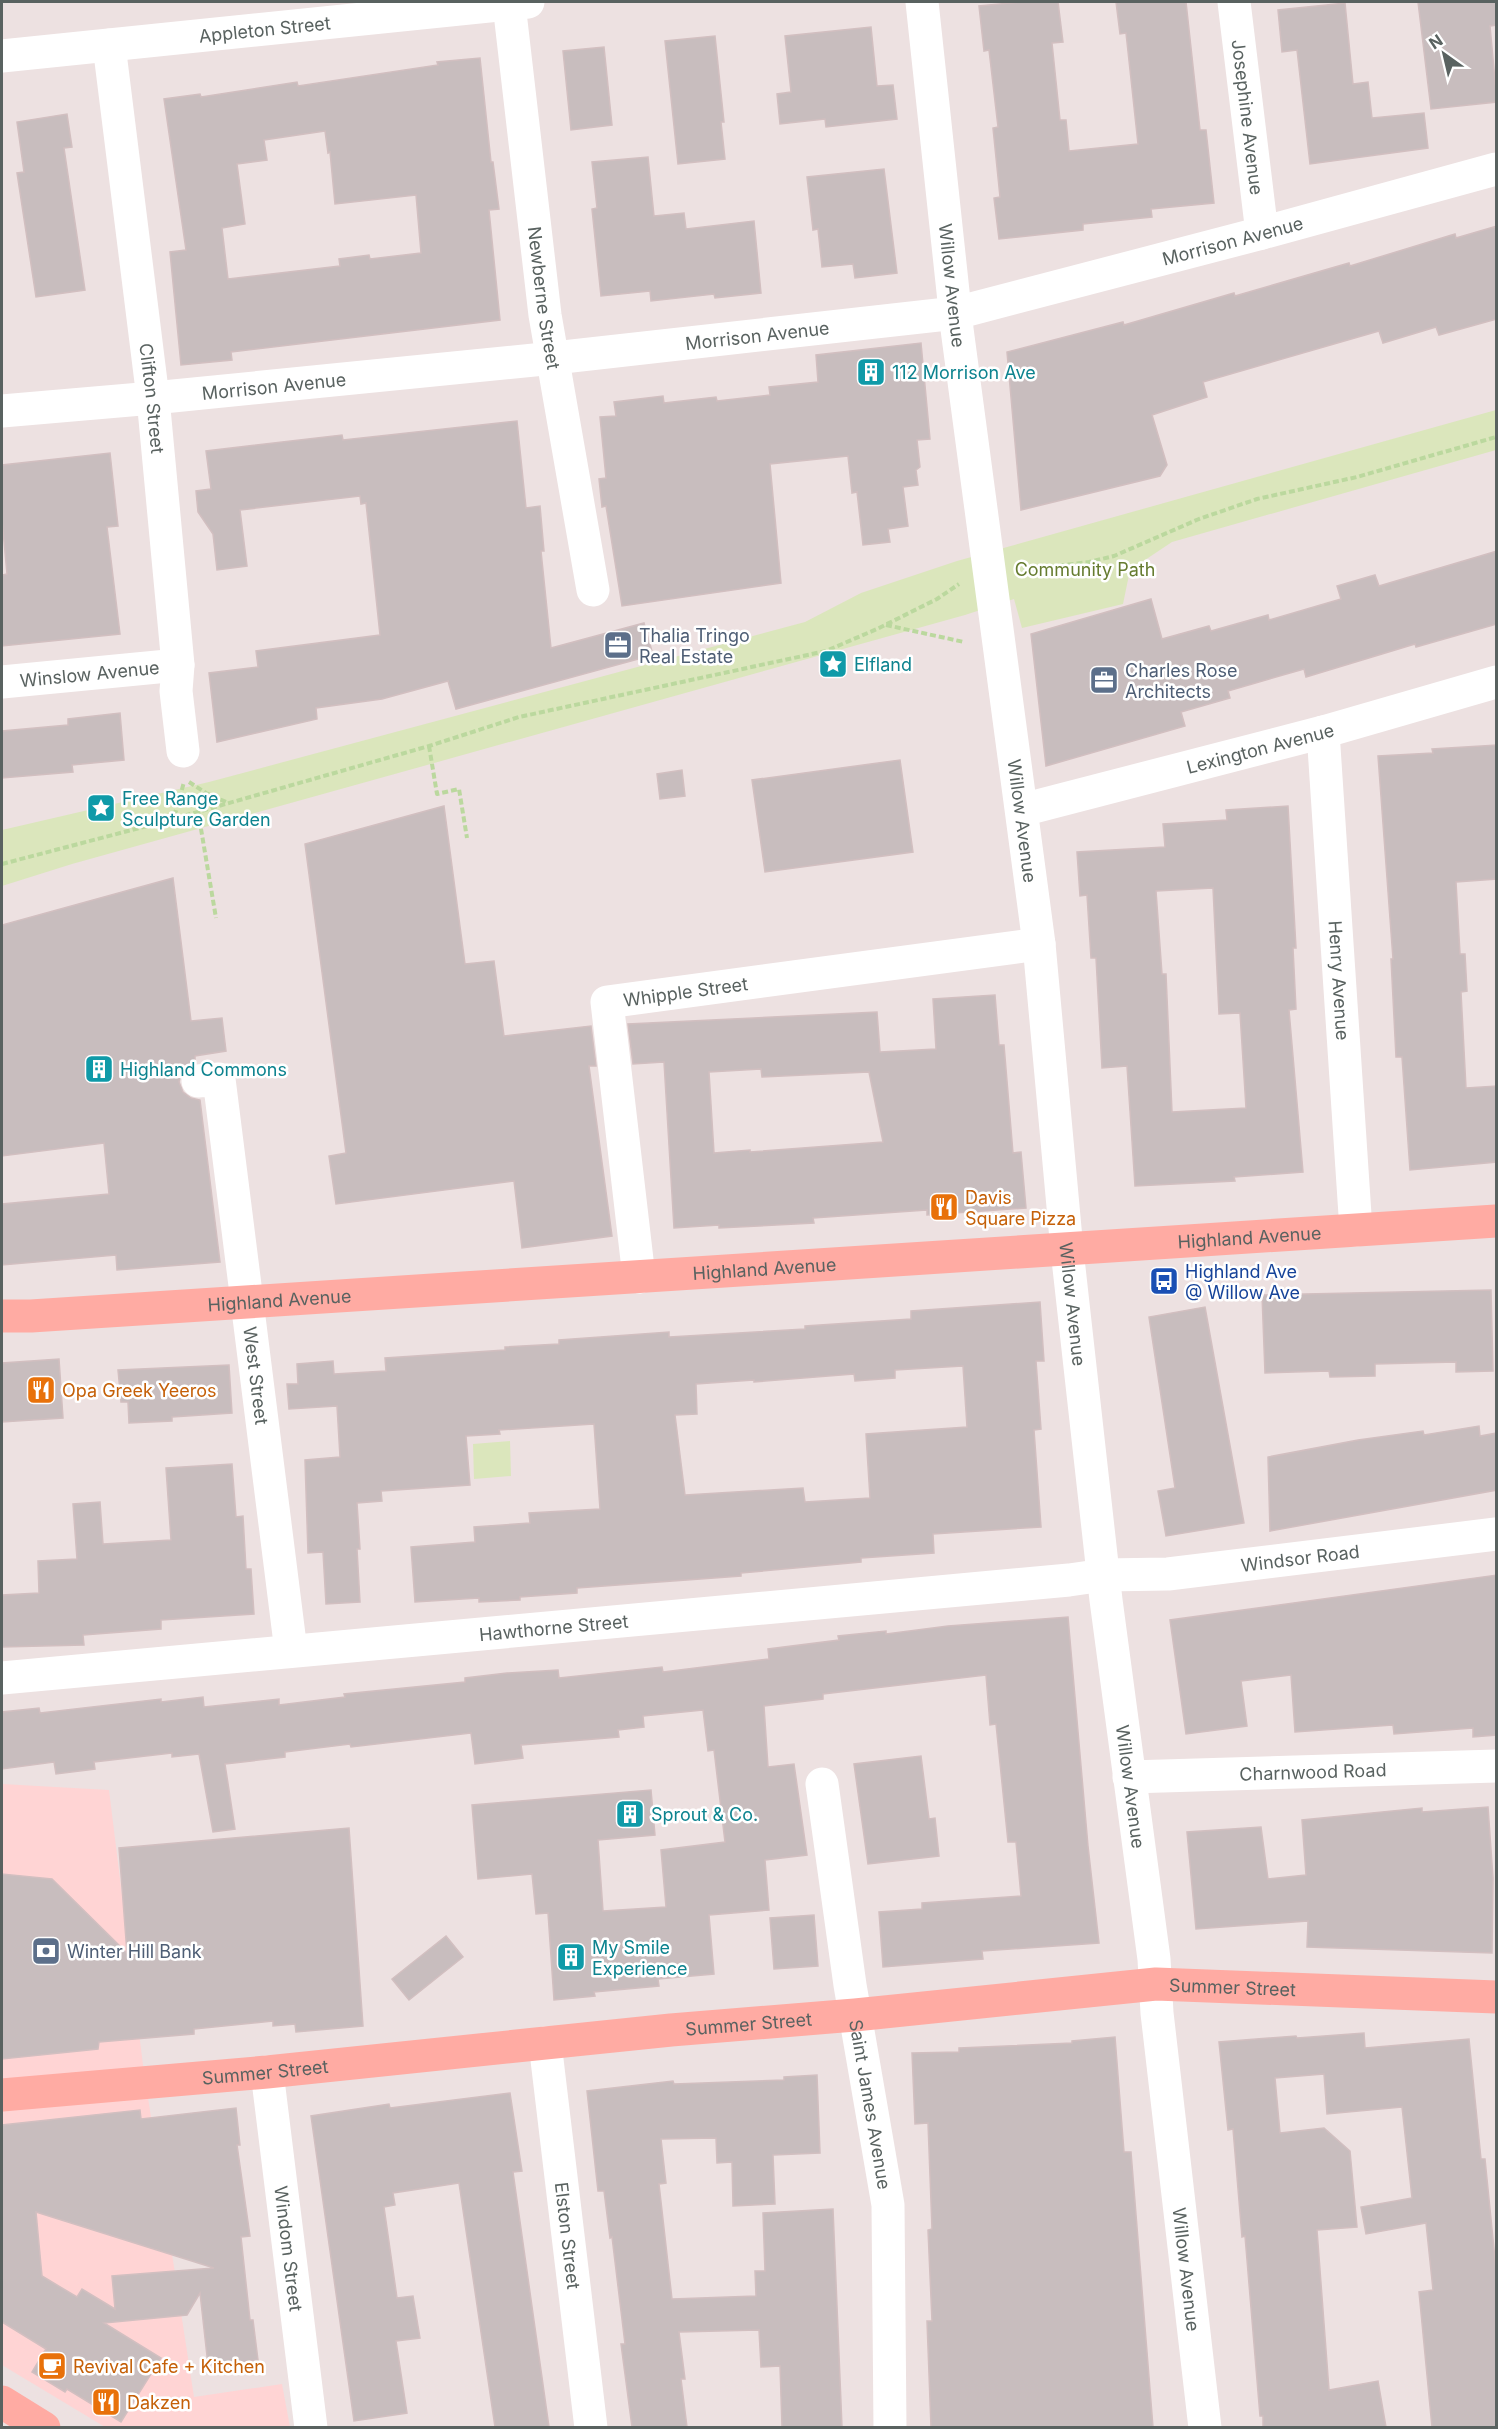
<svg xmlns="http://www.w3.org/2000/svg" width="1498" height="2429" font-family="Inter,sans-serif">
<rect width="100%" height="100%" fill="#ede1e1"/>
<polygon fill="#ffd4d4" points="2,1784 109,1790 143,2065 194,2397 282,2384 290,2427 105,2427 2,2365"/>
<g fill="#dbe6bc">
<polygon points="1496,410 1496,450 1172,542 1130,570 1123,604 1022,628 1014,599 965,615 72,864 2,886 2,830 209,782 805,622 861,593 957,561"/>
<polygon points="510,1441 511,1476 474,1479 473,1444"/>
</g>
<g fill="#c8bdbe" stroke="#d2bfc0" stroke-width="1.5" fill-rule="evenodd">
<polygon points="1021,2 1058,2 1063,42 1052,43 1060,120 1066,120 1069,151 1138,144 1126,33 1120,34 1116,2 1186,2 1200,130 1206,130 1214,203 1151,209 1152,217 1083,224 1083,230 999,239 994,198 1000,197 993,128 998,127 989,50 984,51 979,6"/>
<polygon points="1418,2 1497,2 1497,25 1490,26 1497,102 1431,109"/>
<polygon points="1345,3 1353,84 1368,82 1372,118 1424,113 1428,148 1310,164 1297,50 1282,52 1278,10"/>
<polygon points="871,27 877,86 893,85 897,119 826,127 825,119 780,124 777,94 791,92 785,36"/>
<polygon points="715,36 724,122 721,122 725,159 678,164 665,41"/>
<polygon points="604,47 612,125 571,130 563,51"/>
<path d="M480,58L491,162H493L499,209L489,210L500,320L231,352L232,360L181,365L170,252L186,250L164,99L200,94L201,97L297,82L298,86L438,65L437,62ZM325,131L328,153L330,152L335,204L416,195L421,253L370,259L369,255L339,259L340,266L228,279L222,228L245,224L237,164L267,160L264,140Z"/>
<polygon points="67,114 72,147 64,148 85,290 36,297 17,173 24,172 17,122"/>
<polygon points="648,157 654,216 684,213 686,229 754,221 761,293 715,298 714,294 651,301 650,291 601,296 592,209 597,208 592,162"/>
<polygon points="884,169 897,273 855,278 853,264 822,267 818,229 813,230 807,177"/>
<polygon points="1497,226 1497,319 1439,335 1436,327 1383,343 1379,331 1203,382 1207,397 1152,415 1167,465 1160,476 1021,510 1007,352 1123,322 1124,325 1234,293 1235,296 1349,263 1350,266 1455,234 1456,238"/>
<polygon points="921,343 930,439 917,440 920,467 916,470 918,485 903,487 908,526 888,529 890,542 863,545 857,492 852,493 848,456 770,464 781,583 622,606 606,506 602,507 599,479 606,478 600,417 616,416 614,402 663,396 664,403 716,397 717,401 770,395 769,387 818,382 816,355"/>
<polygon points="517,421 526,508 540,506 544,551 541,551 551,648 644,623 653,655 456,709 448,681 382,699 316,708 317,719 217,742 209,673 258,667 256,651 380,635 366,503 361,504 360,496 240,510 247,566 217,570 213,534 198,512 196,491 211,489 206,451 342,435 343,440"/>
<polygon points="110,453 118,526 107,527 120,634 2,646 2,575 7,574 2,520 2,465"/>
<polygon points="1497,551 1497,624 1416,647 1415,644 1306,677 1304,669 1228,691 1230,698 1181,712 1185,726 1046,766 1031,634 1151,599 1162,639 1209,626 1211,631 1268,615 1269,620 1341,599 1337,586 1375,575 1379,586"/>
<polygon points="120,713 124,760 72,765 73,772 2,778 2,731 68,725 68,719"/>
<polygon points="1497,745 1497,879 1456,882 1460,954 1465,954 1467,991 1461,992 1466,1088 1497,1086 1497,1162 1410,1170 1402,1057 1396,1057 1391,959 1393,959 1378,756 1433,753 1432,749"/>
<polygon points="900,760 913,852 765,872 752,780"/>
<polygon points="682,770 685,796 660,799 657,774"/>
<polygon points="444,806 465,964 494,961 504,1036 591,1026 596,1066 589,1066 612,1236 522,1248 514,1181 336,1204 329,1156 346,1153 305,844"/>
<path d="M1288,806L1296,948H1293L1296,1009L1289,1010L1303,1172L1234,1177L1235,1181L1135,1186L1127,1066L1102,1068L1096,958H1091L1087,895L1080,896L1077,852L1165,847L1163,824L1227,820L1226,810ZM1213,888L1219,1014L1240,1013L1246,1108L1172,1112L1166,974H1162L1156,891Z"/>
<polygon points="173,878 191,1021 222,1018 226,1051 195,1056 195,1063 187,1066 181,1073 179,1082 183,1092 191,1098 200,1100 220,1262 117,1270 116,1255 2,1265 2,1204 109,1194 104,1143 2,1156 2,925"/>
<path d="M995,995L999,1045H1004L1013,1153L1021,1152L1026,1208L927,1215V1210L813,1218L814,1223L719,1228V1225L674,1228L664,1062L633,1064L628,1024L877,1012L880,1052L936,1049L933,999ZM761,1069L762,1077L869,1072L883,1142L750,1152V1150L714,1153L709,1072Z"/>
<polygon points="1491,1290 1493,1371 1456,1372 1456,1362 1375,1364 1375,1376 1330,1377 1329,1371 1265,1373 1262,1295"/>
<path d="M1040,1302L1044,1361H1036L1041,1429L1034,1430L1041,1527L933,1534L934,1553L861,1558V1562L741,1573V1576L577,1588V1593L520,1597V1600L479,1602V1598L415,1602L411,1547L475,1542L474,1527L530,1523L529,1513L600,1509L594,1424L499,1430L500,1434L466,1436L470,1485L381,1491L382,1501L357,1503L360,1549H357L360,1602L326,1604L323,1552L308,1553L305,1460L340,1457L337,1406L289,1409L287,1384H298L297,1364L333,1361L334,1374L386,1371L385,1358L505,1350V1347L559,1344V1340L669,1332V1337L805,1329V1326L911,1319V1311ZM963,1366L967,1427L866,1434L870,1498L805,1502L803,1488L685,1495L675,1415L697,1414L696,1384L754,1380V1382L854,1374L855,1381L895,1378V1370Z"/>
<polygon points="1205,1307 1244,1523 1166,1536 1158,1491 1175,1488 1149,1317"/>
<polygon points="59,1359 63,1418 2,1422 2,1363"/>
<polygon points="229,1365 232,1413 172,1417 172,1421 129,1423 128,1402 121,1402 118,1370"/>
<polygon points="1479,1426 1480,1436 1497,1433 1497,1490 1270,1531 1268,1457 1358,1440 1423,1431 1424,1435"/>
<polygon points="232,1464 236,1517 243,1516 246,1569 251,1569 254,1614 161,1620 161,1629 83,1635 84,1645 2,1647 2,1595 39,1593 38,1561 77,1559 73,1504 100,1502 103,1544 171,1540 166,1468"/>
<polygon points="1497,1575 1497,1735 1473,1737 1473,1728 1394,1734 1393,1725 1295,1732 1291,1675 1241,1681 1247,1726 1186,1734 1170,1620"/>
<polygon points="1068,1617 1088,1846 1099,1943 982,1951 983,1959 883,1967 879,1912 922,1909 922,1903 1021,1896 1016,1842 1008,1842 996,1724 990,1725 986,1675 823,1694 823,1699 764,1706 768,1767 794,1764 807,1855 765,1860 769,1910 709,1915 714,1974 658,1979 659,1986 594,1992 595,1996 554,2000 548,1913 536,1914 532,1874 478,1879 472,1805 651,1790 655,1835 598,1840 603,1911 666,1907 661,1850 725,1842 714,1750 708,1751 703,1710 643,1716 644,1727 618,1730 619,1737 521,1745 523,1758 475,1764 471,1733 351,1747 350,1744 285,1752 285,1757 225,1764 235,1829 213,1832 199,1754 172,1757 172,1753 94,1762 95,1769 56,1774 54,1762 2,1769 2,1712 39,1708 40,1713 161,1699 161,1702 203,1697 204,1707 279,1699 279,1705 345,1697 344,1694 465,1682 465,1678 507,1673 558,1670 559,1678 662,1667 663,1672 769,1659 768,1649 839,1640 838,1636 886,1631 886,1634 948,1626"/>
<polygon points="921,1756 929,1819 935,1818 939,1856 868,1864 854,1764"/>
<polygon points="1488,1807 1493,1878 1492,1953 1307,1947 1308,1921 1196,1929 1187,1832 1261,1827 1268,1879 1306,1875 1302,1820 1422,1808 1422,1812"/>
<polygon points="349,1828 363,2026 296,2032 295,2024 273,2026 273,2021 194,2029 194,2034 99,2042 98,2049 2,2059 2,1874 52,1879 127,1953 119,1848"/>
<polygon points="814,1915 818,1966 774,1969 770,1918"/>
<polygon points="446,1936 463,1957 409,2000 392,1979"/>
<polygon points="1364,2033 1365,2048 1469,2039 1481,2159 1485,2159 1497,2279 1497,2427 1432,2427 1419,2292 1433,2290 1426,2223 1366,2234 1361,2207 1412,2198 1402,2107 1327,2114 1324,2074 1275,2078 1280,2133 1324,2128 1350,2151 1357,2227 1317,2230 1329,2390 1378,2381 1386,2427 1263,2427 1263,2416 1260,2416 1245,2236 1242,2237 1233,2129 1228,2130 1219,2042 1296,2036 1297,2038"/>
<polygon points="1115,2037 1124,2152 1131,2152 1153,2427 931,2427 927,2321 932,2321 928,2230 932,2229 928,2123 915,2124 912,2053 959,2052 959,2048 1072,2043 1072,2041"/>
<polygon points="817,2075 820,2153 773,2155 775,2204 733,2206 732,2162 717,2163 716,2138 661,2139 666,2183 659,2184 672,2299 756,2296 755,2271 765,2271 763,2213 833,2209 842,2427 782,2427 780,2366 761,2367 759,2330 679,2332 685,2379 681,2379 687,2427 632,2427 621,2344 625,2344 612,2237 610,2238 604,2191 598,2191 587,2091 673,2081 674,2084 784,2080 784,2077"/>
<polygon points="510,2093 522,2171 513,2172 549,2427 495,2427 459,2183 393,2193 395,2205 384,2207 397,2298 413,2296 420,2338 396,2341 407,2413 354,2421 311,2116 389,2104 390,2108"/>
<path d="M236,2108L240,2145H237L250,2236L241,2237L250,2320H253L258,2360L208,2365L200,2293L187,2315L104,2323L161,2358L121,2422L67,2389L65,2392L32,2372L46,2349L2,2322V2125L140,2110L141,2119ZM36,2212L214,2268L112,2276L115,2309L82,2289L77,2297L42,2276Z"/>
</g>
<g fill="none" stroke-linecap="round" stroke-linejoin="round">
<g stroke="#bbd89e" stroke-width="4" stroke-dasharray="6 3" stroke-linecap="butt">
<polyline points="1023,570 1089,562 1114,556 1199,519 1257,499 1357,477 1496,437"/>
<polyline points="886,625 964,642"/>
<polyline points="429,746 437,794 459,789 467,838"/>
<polyline points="189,782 206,793 226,802"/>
<polyline points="198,811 216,918"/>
<polyline points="166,821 176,811 184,782"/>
<polyline points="2,864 166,821 429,746 519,717 826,651 877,629 937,599 959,584"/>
</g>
<g stroke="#fff" stroke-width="33">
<path id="s1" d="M922,2L957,329L1039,944L1067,1250L1106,1600L1154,1959L1157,2013L1205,2428"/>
<path id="s2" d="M1234,2L1262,233"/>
<path id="s3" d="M509,4L545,315L593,590"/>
<path id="s4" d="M109,45L153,398L178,665L176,691L183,751"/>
<path id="s5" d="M2,56L528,2"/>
<path id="s6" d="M2,411L153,398L554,358L956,313L1262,233L1496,169"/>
<path id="s7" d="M2,682L178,665"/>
<path id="s8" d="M1323,732L1356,1230"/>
<path id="s9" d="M1022,810L1323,732L1496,682"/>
<path id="s10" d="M198,1081L219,1079L291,1651"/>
<path id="s11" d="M639,1277L607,1002L1039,944"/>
<path id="s12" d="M2,1678L1069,1580L1104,1575L1168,1574L1496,1534"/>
<path id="s13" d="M1129,1777L1496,1766"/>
<path id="s14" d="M822,1784L850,1985L888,2205L890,2428"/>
<path id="s15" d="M545,2043L591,2428"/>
<path id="s16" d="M267,2072L311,2428"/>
</g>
<g stroke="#ffaba3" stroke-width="33">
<path id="s17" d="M2,1316H31L1496,1221"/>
<path id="s18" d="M2,2095L267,2072L671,2030L855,2015L1156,1984L1496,1997"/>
<polyline points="2,2402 44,2428"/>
</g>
</g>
<defs>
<g id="building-square" transform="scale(1.5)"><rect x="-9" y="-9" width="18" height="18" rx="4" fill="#0f9aa8" stroke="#fff"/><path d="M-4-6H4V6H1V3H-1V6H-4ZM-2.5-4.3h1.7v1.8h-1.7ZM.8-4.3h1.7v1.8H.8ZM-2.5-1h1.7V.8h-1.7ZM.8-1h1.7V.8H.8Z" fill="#fff"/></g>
<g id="office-square" transform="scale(1.5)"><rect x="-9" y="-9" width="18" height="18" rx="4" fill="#5c6f8a" stroke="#fff"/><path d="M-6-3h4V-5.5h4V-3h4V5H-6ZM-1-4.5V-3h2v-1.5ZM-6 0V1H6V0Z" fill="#fff"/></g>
<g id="sight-square" transform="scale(1.5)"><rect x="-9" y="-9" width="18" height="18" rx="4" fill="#0f9aa8" stroke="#fff"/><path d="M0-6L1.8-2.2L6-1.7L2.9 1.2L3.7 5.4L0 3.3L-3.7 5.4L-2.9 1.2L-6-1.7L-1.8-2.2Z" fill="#fff"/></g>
<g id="restaurant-square" transform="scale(1.5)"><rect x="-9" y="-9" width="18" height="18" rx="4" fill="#e8710a" stroke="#fff"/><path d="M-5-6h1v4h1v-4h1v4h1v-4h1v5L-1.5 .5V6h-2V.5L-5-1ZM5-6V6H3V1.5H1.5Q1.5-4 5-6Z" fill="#fff"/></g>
<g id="bus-square" transform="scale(1.5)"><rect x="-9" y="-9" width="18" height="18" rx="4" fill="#1a4fb4" stroke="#fff"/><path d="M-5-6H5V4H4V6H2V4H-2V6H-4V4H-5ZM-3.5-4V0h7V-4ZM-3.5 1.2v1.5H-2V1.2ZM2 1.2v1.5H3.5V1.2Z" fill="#fff"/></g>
<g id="bank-square" transform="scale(1.5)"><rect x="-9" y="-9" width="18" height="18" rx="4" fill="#5c6f8a" stroke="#fff"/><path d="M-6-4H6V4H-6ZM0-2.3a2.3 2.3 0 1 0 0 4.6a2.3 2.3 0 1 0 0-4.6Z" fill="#fff"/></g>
<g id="cafe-square" transform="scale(1.5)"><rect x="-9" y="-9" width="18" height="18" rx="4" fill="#e8710a" stroke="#fff"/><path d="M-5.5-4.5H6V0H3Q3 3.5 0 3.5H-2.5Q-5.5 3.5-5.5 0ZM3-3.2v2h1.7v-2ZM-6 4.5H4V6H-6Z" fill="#fff"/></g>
</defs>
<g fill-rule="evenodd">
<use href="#building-square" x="871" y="372"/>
<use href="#office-square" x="618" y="645"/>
<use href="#sight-square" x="833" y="664"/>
<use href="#office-square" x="1104" y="680"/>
<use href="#sight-square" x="101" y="808"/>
<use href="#building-square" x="99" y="1069"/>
<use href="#restaurant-square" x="944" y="1207"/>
<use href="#bus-square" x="1164" y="1281"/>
<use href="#restaurant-square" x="41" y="1390"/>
<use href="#building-square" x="630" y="1814"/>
<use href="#bank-square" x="46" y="1951"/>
<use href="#building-square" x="571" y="1957"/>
<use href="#cafe-square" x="52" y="2366"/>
<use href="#restaurant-square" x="106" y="2402"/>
</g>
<g text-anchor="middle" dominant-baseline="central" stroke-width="5" stroke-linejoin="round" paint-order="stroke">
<g font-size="18" fill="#596260" stroke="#fff">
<text stroke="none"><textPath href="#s5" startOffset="264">Appleton Street</textPath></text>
<text stroke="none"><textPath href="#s2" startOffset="116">Josephine Avenue</textPath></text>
<text stroke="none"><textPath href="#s6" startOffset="1245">Morrison Avenue</textPath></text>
<text stroke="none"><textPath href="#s1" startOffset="285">Willow Avenue</textPath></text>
<text stroke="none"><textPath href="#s3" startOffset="296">Newberne Street</textPath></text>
<text stroke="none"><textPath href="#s6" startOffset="759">Morrison Avenue</textPath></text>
<text stroke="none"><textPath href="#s6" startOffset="273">Morrison Avenue</textPath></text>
<text stroke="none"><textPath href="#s4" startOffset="356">Clifton Street</textPath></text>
<text stroke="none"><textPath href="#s7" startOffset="88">Winslow Avenue</textPath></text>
<text stroke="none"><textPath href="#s9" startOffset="246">Lexington Avenue</textPath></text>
<text stroke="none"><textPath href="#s1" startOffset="825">Willow Avenue</textPath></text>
<text stroke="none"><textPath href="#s8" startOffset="249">Henry Avenue</textPath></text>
<text stroke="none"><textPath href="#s11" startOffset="356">Whipple Street</textPath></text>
<text stroke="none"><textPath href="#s17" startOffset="1250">Highland Avenue</textPath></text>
<text stroke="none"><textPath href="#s17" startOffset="764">Highland Avenue</textPath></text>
<text stroke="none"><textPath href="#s17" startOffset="278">Highland Avenue</textPath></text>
<text stroke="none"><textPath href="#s1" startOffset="1311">Willow Avenue</textPath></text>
<text stroke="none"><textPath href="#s10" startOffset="320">West Street</textPath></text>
<text stroke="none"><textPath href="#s12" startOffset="1304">Windsor Road</textPath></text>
<text stroke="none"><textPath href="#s12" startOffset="554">Hawthorne Street</textPath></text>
<text stroke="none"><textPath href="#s13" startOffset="184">Charnwood Road</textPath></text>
<text stroke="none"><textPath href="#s1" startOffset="1797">Willow Avenue</textPath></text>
<text stroke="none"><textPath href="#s18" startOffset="1236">Summer Street</textPath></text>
<text stroke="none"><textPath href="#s18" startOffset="750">Summer Street</textPath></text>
<text stroke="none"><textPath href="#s18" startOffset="264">Summer Street</textPath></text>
<text stroke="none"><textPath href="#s14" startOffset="324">Saint James Avenue</textPath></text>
<text stroke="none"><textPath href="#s15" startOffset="194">Elston Street</textPath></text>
<text stroke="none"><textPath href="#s16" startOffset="178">Windom Street</textPath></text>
<text stroke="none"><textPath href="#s1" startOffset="2283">Willow Avenue</textPath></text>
</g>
<g font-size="18" fill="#0d838f" stroke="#fff" text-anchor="start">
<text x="892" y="372">112 Morrison Ave</text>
<text x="854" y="664">Elfland</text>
<text x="122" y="798">Free Range<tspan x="122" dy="21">Sculpture Garden</tspan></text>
<text x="120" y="1069">Highland Commons</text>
<text x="651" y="1814">Sprout &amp; Co.</text>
<text x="592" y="1947">My Smile<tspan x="592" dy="21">Experience</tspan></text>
</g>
<g font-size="18" fill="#667c30" stroke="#fff">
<text x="1085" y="569">Community Path</text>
</g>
<g font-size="18" fill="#4e5e75" stroke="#fff" text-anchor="start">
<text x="639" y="635">Thalia Tringo<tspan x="639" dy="21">Real Estate</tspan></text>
<text x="1125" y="670">Charles Rose<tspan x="1125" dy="21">Architects</tspan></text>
<text x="67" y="1951">Winter Hill Bank</text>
</g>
<g font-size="18" fill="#c56008" stroke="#fff" text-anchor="start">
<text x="965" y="1197">Davis<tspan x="965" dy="21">Square Pizza</tspan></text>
<text x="62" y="1390">Opa Greek Yeeros</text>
<text x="73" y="2366">Revival Cafe + Kitchen</text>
<text x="127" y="2402">Dakzen</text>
</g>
<g font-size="18" fill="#164399" stroke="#fff" text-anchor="start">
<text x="1185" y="1271">Highland Ave<tspan x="1185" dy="21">@ Willow Ave</tspan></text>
</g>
</g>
<rect width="1498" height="2429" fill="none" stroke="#596260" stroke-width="6"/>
<g transform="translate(1444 54) rotate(326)" stroke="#ffffff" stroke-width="4.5" paint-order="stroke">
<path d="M0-4.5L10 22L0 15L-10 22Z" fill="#596260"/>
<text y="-9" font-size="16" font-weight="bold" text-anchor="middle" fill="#596260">N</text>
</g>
</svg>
